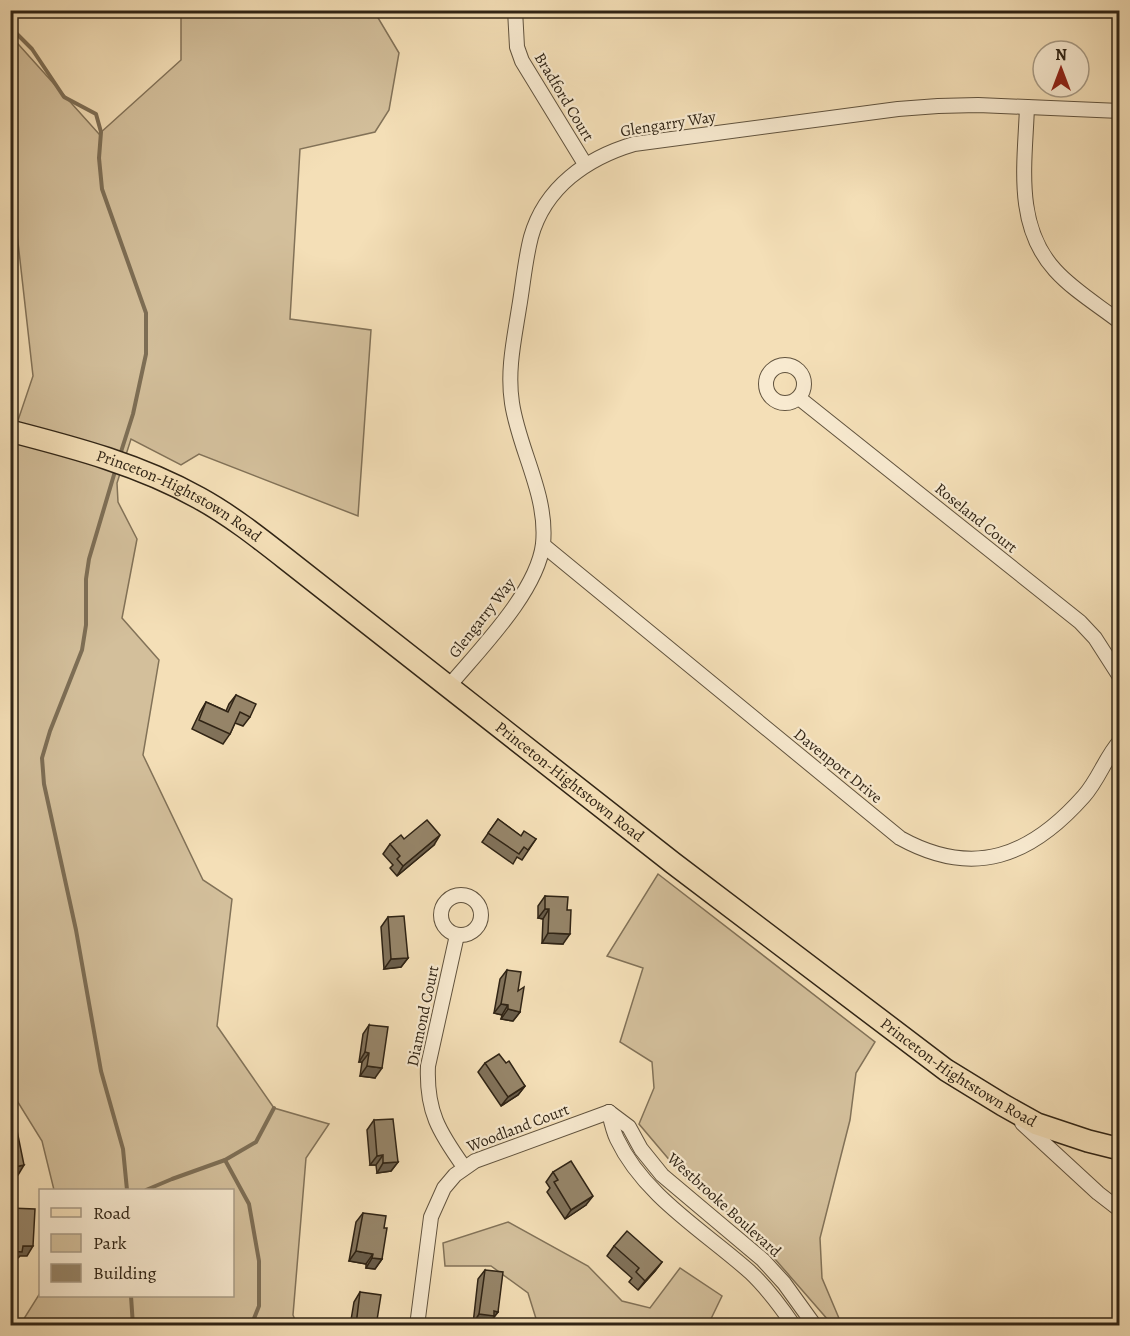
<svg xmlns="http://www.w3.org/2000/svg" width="1130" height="1336" font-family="Alegreya,serif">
<rect width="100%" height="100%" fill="#f4dfb7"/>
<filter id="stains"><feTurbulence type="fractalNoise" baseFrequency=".00333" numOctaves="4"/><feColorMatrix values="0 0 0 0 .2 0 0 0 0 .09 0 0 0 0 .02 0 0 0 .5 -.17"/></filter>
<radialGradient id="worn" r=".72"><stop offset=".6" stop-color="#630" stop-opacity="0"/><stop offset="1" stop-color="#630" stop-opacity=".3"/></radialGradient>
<g fill="#d3bf9b" stroke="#827258" stroke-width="1.5">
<polygon points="181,11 374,11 399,53 389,110 375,132 300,149 290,319 371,330 358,516 199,454 181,465 131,439 117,483 118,502 137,539 122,618 159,660 143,755 203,880 232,899 217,1026 274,1108 329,1124 306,1158 293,1315 297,1325 20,1325 40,1293 40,1296 232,1296 232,1190 54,1190 42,1141 11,1091 10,444 33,376 11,180 10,35 99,134 181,60"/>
<polygon points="658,874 875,1042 856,1073 850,1120 820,1238 822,1278 841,1323 829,1321 754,1235 683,1176 639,1124 654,1088 652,1062 620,1042 643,968 607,956"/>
<polygon points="508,1222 588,1266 622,1301 650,1308 680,1268 722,1296 708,1325 538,1325 528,1293 491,1266 445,1266 443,1243"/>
</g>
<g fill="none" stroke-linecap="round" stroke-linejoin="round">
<g stroke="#7d6e55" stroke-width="4">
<polyline points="10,27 32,49 64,97 96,114 101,132 99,158 102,189 146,313 146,354 133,414 120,455"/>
<polyline points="116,468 89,559 86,579 86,625 82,650 50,731 42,758 44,784 76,930 101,1071 123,1149 127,1190"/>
<polyline points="225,1160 249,1204 259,1261 259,1306 251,1326"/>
<polyline points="146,1190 172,1179 225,1160 256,1142 274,1108"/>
<polyline points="131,1296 133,1326"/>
</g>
<g stroke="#61533e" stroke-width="16">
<g id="minor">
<polyline points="515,10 517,47 522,61 585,164"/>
<path d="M1027,107C1025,163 1014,225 1055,270C1073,290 1098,305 1120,322"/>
<circle cx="785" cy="384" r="19"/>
<polyline points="799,398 1080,622 1095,638 1120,677"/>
<path d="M543,545L900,838C974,879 1031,856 1084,796C1099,779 1105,758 1120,741"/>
<path d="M449,686C480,649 537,592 543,544C548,495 519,450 512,403C507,371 514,340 519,308C523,285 525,260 531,237C545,187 587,158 634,144L898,109L938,106L978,105L1120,111"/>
<circle cx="461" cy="915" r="20"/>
<path d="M457,935L428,1066C426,1111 439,1132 464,1167"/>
<polyline points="609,1112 629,1127 641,1149 662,1175 763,1260 784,1283 815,1326"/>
<path d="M609,1112C611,1121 613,1131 617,1139C644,1196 704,1231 750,1272C767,1288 781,1307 794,1326"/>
<polyline points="1022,1123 1098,1193 1120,1210"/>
<polyline points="417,1326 431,1217 444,1188 455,1175 475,1161 609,1112"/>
</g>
</g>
<g stroke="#302415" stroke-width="24">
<g id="primary">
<path id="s1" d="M10,431C76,448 140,465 199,498C230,515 258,537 286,559L673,863L946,1070L1003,1105L1037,1124L1088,1141L1120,1149"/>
</g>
</g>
<use href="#minor" stroke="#f8ead0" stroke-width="14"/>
<use href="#primary" stroke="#f4dfb7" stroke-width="21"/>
</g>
<g fill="#81725a" stroke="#302415" stroke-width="1.5">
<polygon points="236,695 250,717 243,726 235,723 230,734 223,744 192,729 200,712 206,702 226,711 229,704"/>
<polygon points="498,819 521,836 536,839 522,860 517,857 513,864 482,842"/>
<polygon points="404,839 434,845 397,876 390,868 393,865 383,854 390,844"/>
<polygon points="545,896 567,910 563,944 542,943 543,919 538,918 538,906"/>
<polygon points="388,917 408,958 401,967 384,969 381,927"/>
<polygon points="507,970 518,991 520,1012 513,1021 501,1019 502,1015 494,1013 500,979"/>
<polygon points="369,1025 375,1078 360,1076 362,1062 359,1062 363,1034"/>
<polygon points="485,1063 506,1063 525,1086 518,1095 501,1106 478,1072"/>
<polygon points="374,1120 398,1162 391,1171 377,1173 376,1165 370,1165 367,1130"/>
<polygon points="553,1172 586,1205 565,1219 547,1192 550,1188 546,1182"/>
<polygon points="363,1213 384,1228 382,1259 375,1269 366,1268 366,1264 349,1261 356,1222"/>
<polygon points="614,1246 662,1262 655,1271 638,1290 629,1282 632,1278 607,1256"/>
<polygon points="485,1270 498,1312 487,1326 473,1324 478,1279"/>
<polygon points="360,1292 377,1320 373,1326 350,1326 354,1302"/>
</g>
<g fill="#695d4a" stroke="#302415" stroke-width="1.5">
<polygon points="440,835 434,845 397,876 403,866"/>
<polygon points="545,909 549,909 543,919 538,918"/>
<polygon points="548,933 570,934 563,944 542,943"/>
<polygon points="408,958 401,967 384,969 391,959"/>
<polygon points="501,1004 508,1005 502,1015 494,1013"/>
<polygon points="508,1009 520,1012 513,1021 501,1019"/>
<polygon points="365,1052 369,1053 362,1062 359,1062"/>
<polygon points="367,1066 382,1068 375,1078 360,1076"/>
<polygon points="525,1086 518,1095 501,1106 508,1097"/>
<polygon points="383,1155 376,1165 370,1165 377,1156"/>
<polygon points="398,1162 391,1171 377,1173 383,1163"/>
<polygon points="24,1165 18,1175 10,1177 10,1168"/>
<polygon points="593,1196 586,1205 565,1219 571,1210"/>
<polygon points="23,1246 33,1246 27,1256 20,1256 15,1261 10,1261 10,1251"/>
<polygon points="356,1251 373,1254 366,1264 349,1261"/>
<polygon points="372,1258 382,1259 375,1269 366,1268"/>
<polygon points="662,1262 655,1271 638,1290 645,1281"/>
<polygon points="494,1311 498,1312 487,1326 473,1324 479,1314"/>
</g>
<g fill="#968569" stroke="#302415" stroke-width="1.5">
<polygon points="236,695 256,704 250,717 240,712 230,734 199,720 206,702 228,712"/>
<polygon points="498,819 521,836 524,831 536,839 528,850 524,847 519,854 488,833"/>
<polygon points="427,820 440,835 403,866 397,859 400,856 390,844 401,835 404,839"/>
<polygon points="545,896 568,897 567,910 571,910 570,934 548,933 549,909 545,909"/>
<polygon points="404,916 408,958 391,959 388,917"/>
<polygon points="507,970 521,972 518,991 524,987 520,1012 508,1009 508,1005 501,1004"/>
<polygon points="369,1025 388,1027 382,1068 367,1066 369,1053 365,1052"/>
<polygon points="499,1054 506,1063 509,1061 525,1086 508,1097 485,1063"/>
<polygon points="14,1116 24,1165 10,1168 10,1117"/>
<polygon points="393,1119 398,1162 383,1163 383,1155 377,1156 374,1120"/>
<polygon points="571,1161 593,1196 571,1210 554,1182 558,1180 553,1172"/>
<polygon points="10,1208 35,1209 33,1246 23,1246 22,1252 10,1251"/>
<polygon points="363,1213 386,1216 384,1228 387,1228 382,1259 372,1258 373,1254 356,1251"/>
<polygon points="627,1231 662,1262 645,1281 636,1272 639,1268 614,1246"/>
<polygon points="485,1270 503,1272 498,1312 494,1311 494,1316 479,1314"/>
<polygon points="360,1292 381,1295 377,1320 373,1320 372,1326 356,1325"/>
</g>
<g text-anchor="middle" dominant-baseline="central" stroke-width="4.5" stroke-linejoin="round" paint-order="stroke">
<g font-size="16" fill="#302415" stroke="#f8ead0">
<text transform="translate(564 97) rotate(59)">Bradford Court</text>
<text transform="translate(668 124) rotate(-9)">Glengarry Way</text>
<text stroke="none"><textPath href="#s1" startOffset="182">Princeton-Hightstown Road</textPath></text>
<text transform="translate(976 518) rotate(39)">Roseland Court</text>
<text transform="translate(482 618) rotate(-52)">Glengarry Way</text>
<text transform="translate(838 766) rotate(39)">Davenport Drive</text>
<text stroke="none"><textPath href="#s1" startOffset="668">Princeton-Hightstown Road</textPath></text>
<text transform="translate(423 1016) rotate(-78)">Diamond Court</text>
<text stroke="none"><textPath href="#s1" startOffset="1154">Princeton-Hightstown Road</textPath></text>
<text transform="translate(518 1128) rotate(-21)">Woodland Court</text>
<text transform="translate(724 1205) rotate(42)">Westbrooke Boulevard</text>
</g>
</g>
<rect width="1130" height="1336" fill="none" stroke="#f4dfb7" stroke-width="36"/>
<rect x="12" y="12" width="1106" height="1312" fill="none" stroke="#302415" stroke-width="3"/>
<rect x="18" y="18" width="1094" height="1300" fill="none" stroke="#302415" stroke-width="1.5"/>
<rect x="39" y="1189" width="195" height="108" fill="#f8ead0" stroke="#a89b85" stroke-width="1.5"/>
<rect x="51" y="1208" width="30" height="9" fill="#f4dfb7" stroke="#a89b85" stroke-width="1.5"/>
<text x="93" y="1219" font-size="18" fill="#302415">Road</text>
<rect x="51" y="1234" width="30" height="18" fill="#d3bf9b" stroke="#a89b85" stroke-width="1.5"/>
<text x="93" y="1249" font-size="18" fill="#302415">Park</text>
<rect x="51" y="1264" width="30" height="18" fill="#968569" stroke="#a89b85" stroke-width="1.5"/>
<text x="93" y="1279" font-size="18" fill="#302415">Building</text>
<g transform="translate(1061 69)"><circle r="28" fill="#f8ead0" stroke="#a89b85" stroke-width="1.5"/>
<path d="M0-4.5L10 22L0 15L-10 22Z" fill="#8f2418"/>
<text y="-9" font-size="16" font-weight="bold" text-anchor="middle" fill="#302415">N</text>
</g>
<rect width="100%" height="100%" filter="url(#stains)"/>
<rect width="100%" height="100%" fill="url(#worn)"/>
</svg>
